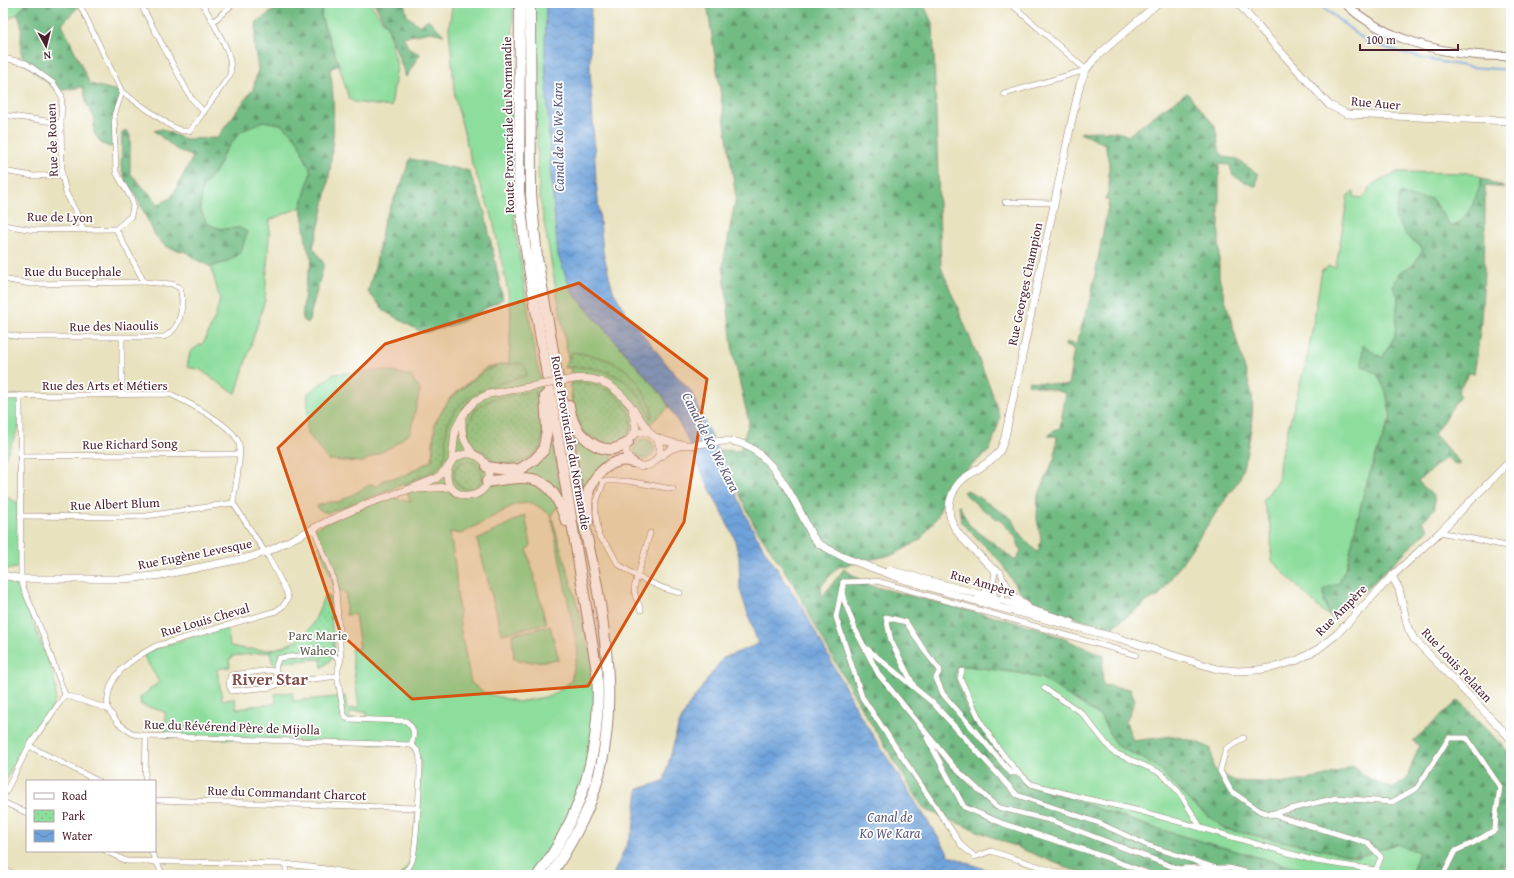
<svg xmlns="http://www.w3.org/2000/svg" width="1514" height="878" font-family="'Gentium Book Plus',serif">
<defs>
<pattern id="forest-firs" width="22" height="20" patternUnits="userSpaceOnUse"><rect width="22" height="20" fill="#72bc84"/><path d="M5 1l3.5 6h-7zM16 11l3.5 6h-7z" fill="#60986c"/></pattern>
<pattern id="park-dots" width="8" height="8" patternUnits="userSpaceOnUse"><rect width="8" height="8" fill="#8ddd9c"/><path d="M2 2h.1M6 6h.1" fill="none" stroke="#7bbd87" stroke-width="1.8" stroke-linecap="round"/></pattern>
<pattern id="water-waves" width="16" height="10" patternUnits="userSpaceOnUse"><rect width="16" height="10" fill="#6ea2da"/><path d="M0 5q4-4 8 0t8 0" fill="none" stroke="#5c83b1"/></pattern>
</defs>
<rect width="100%" height="100%" fill="#fff"/>
<filter id="ink" filterUnits="userSpaceOnUse"><feTurbulence type="fractalNoise" baseFrequency=".025" numOctaves="2"/><feDisplacementMap in="SourceGraphic" scale="8" xChannelSelector="R" yChannelSelector="G"/><feConvolveMatrix kernelMatrix="1 2 1 2 8 2 1 2 1" color-interpolation-filters="sRGB"/></filter>
<filter id="wash" filterUnits="userSpaceOnUse"><feTurbulence type="fractalNoise" baseFrequency=".012" numOctaves="4" result="noise"/><feDisplacementMap in="SourceGraphic" scale="16" xChannelSelector="R" yChannelSelector="G"/><feGaussianBlur stdDeviation="0.9" result="paint"/><feColorMatrix in="noise" values="0 0 0 0 0 0 0 0 0 0 0 0 0 0 0 0 0 1.4 0 .05"/><feComposite in="paint" operator="in"/></filter>
<g filter="url(#wash)">
<rect width="100%" height="100%" fill="#e9e2bf"/>
<g fill="#8ddd9c" stroke="#6c7e64" fill-rule="evenodd">
<polygon points="15,3 27,3 17,14 3,22 3,10"/>
<polygon points="331,3 370,3 388,28 397,66 391,107 354,102 349,99 338,62 321,17 322,9"/>
<path d="M454,3H513L511,187L517,240L536,358L564,498L551,515L597,672L598,696L584,788L538,875H400L412,861L421,761L411,745L166,737L165,712L141,705L140,698L159,682L142,653L224,626L228,632L230,646L245,649L270,650V652L232,656V658L229,659L230,667L217,669L222,700L235,699L236,708L239,709L250,707V706L273,704L276,703L275,694L292,692L293,701L345,696L347,709L359,707L351,649L360,648L355,614L346,615V593L336,591L314,529L388,496L410,502L404,476L432,460L435,423L450,398L486,368L509,363L511,313L508,291L492,216L472,164L455,97L449,28L452,7ZM533,503L551,515L578,652L571,681L551,696L518,702L485,693L471,683L460,626L455,566L450,532L461,534L516,504ZM367,711V719L348,718L351,712Z"/>
<polygon points="531,3 546,3 545,54 548,112 551,176 558,255 572,292 663,396 669,407 652,422 611,451 613,459 584,504 572,434 571,373 539,194"/>
<polygon points="263,121 280,124 296,137 311,172 301,207 270,220 265,300 236,393 220,384 201,370 187,367 190,352 204,342 216,315 220,299 211,267 226,262 240,228 221,229 207,224 200,209 202,188 219,166 223,154 240,132"/>
<path d="M1398,172L1473,173L1482,178C1477,195 1470,220 1451,227L1432,200L1414,198L1400,193L1397,211L1406,235L1423,249L1414,266L1399,273L1393,287L1398,296L1395,336L1382,359L1363,346L1386,392L1391,417L1375,458L1364,492L1347,565L1339,583L1324,602L1329,616L1321,610L1272,561C1270,550 1272,539 1271,529C1269,519 1266,511 1263,501L1278,480L1280,459L1308,354L1322,270H1325L1328,266L1336,267L1348,195L1354,192V197L1362,198C1369,193 1368,189 1372,185C1379,179 1390,176 1398,172Z"/>
<polygon points="384,370 411,376 420,390 410,433 391,447 362,462 328,460 307,432 308,393 334,374"/>
<polygon points="20,395 20,425 3,462 3,396"/>
<polygon points="3,495 20,504 19,567 12,569 3,569"/>
<polygon points="525,515 531,545 527,550 546,623 502,634 477,540"/>
<polygon points="3,578 15,583 20,590 54,676 56,688 55,701 49,714 17,756 4,784 3,784"/>
<polygon points="550,626 559,660 529,662 514,659 512,634"/>
<polygon points="959,665 1019,673 1043,679 1100,716 1116,745 1155,765 1191,802 1225,829 1357,857 1396,844 1420,852 1411,875 1321,875 1154,828 1022,782 967,713 954,675"/>
</g>
<g fill="url(#forest-firs)" stroke="#5e6e58">
<path d="M27,3H79L80,5L62,24L90,84L122,92L114,116L116,146L109,147L101,143L94,133V117L87,105L83,87L58,91C49,83 26,67 22,56C18,43 26,26 17,14Z"/>
<path d="M291,3H326L322,9L321,17L339,65L330,69C339,127 330,191 313,247L324,264L308,323L302,319L306,282L312,260L307,247L301,207L311,172L296,137L281,124L263,121L240,132L223,154L219,166L202,188L200,209L207,224L221,229L240,228L247,232L241,253L226,262L211,267L195,259L186,252L166,247L155,235L134,192L126,181L121,167L122,133L127,130L130,136V173L159,204L171,198L193,157L176,149L154,131L162,129L184,139L217,138L253,89L258,69L254,44L257,22L271,12Z"/>
<polygon points="374,3 404,3 407,16 420,26 428,19 444,35 431,32 403,37 409,49 420,54 406,77 388,28"/>
<polygon points="707,3 923,3 933,25 941,267 990,387 1000,418 990,450 951,482 937,517 920,540 895,554 838,567 821,586 822,597 844,569 868,585 1039,628 1104,656 1102,670 1103,685 1130,689 1135,700 1126,722 1133,741 1173,736 1197,742 1211,749 1214,770 1235,781 1287,783 1323,777 1353,766 1371,780 1392,788 1406,780 1419,746 1413,741 1459,700 1511,755 1511,866 1498,872 1497,875 1411,875 1419,852 1396,844 1357,857 1225,829 1191,802 1155,765 1116,745 1100,716 1043,679 1019,673 959,665 954,675 967,713 1022,782 1154,828 1321,875 1085,875 924,809 861,707 829,651 793,584 753,523 719,450 740,451 749,422 733,354 723,264 736,197"/>
<path d="M1187,93L1215,126L1220,153L1225,157L1236,159L1258,174L1256,187L1233,176L1230,165L1219,164V277L1252,395C1254,422 1248,451 1240,478L1158,597L1152,598L1115,625L1114,630L1037,605L1018,590L1000,561L961,522L959,505L969,525L1000,548L1015,561L1021,551L1015,536L1001,521L981,508L963,492L967,490L1011,518L1023,538L1038,553L1041,540L1037,519L1038,496L1055,457L1057,436H1048L1054,430L1060,428L1066,393L1028,384L1029,381L1068,386L1074,349L1065,346L1066,342L1076,345L1091,296L1109,201L1105,199L1109,190V163L1105,144L1080,133C1090,130 1119,130 1128,136L1160,111Z"/>
<polygon points="410,159 469,171 484,209 503,299 459,323 423,333 386,312 368,292 376,263 384,220 402,182"/>
<path d="M1482,178L1505,188L1485,186C1485,249 1485,311 1474,374L1469,373L1458,391L1460,396L1434,434L1460,463L1456,464L1445,458L1418,481L1434,497L1435,508L1422,522L1429,529L1335,619L1329,616L1324,602V589L1339,583L1347,565L1364,492L1375,458L1391,417L1386,392L1378,375L1362,366L1363,345L1382,358L1395,336L1398,296L1393,287L1399,273L1414,264L1423,249L1406,235L1395,217L1400,193L1414,198L1432,199L1451,227C1470,220 1477,195 1482,178Z"/>
</g>
<g fill="url(#park-dots)" stroke="#6c7e64">
<path d="M572,352C608,358 630,363 647,398C650,404 654,412 651,419C647,410 644,401 638,394C621,372 591,364 564,368Z"/>
<path d="M520,363C526,365 526,370 527,375C497,384 450,394 446,433C444,448 450,454 438,467C434,472 425,475 419,477C390,491 359,501 328,513L319,510L317,506L329,502H338L372,484L375,486L381,484L383,480L404,476L432,460L435,423L450,398L485,371L500,365Z"/>
<path d="M581,383C590,384 600,386 608,390C620,396 634,414 631,428C631,430 628,433 627,435C620,446 607,445 597,439C593,437 587,434 584,431C575,419 573,398 570,384Z"/>
<polygon points="535,391 541,411 542,439 538,450 531,456 520,462 507,464 498,464 491,459 487,453 476,449 472,446 468,436 468,425 476,409 492,399"/>
<circle cx="644" cy="449" r="10"/>
<circle cx="468" cy="475" r="14"/>
<path d="M324,596H329L335,656L322,668L321,659L284,662L280,664L281,673L276,665L272,662L270,650C306,642 313,628 324,596Z"/>
</g>
<polygon fill="url(#water-waves)" stroke="#5c6082" points="546,3 591,3 590,67 596,180 603,252 613,291 626,313 673,372 691,391 748,520 764,549 801,605 861,717 950,856 1000,875 613,875 633,830 638,789 664,781 678,727 687,708 723,658 758,644 740,590 739,557 734,537 696,461 685,434 663,396 572,292 558,255 551,176 548,112 545,54"/>
<g fill="none" stroke-linecap="round" stroke-linejoin="round">
<polyline stroke="#6ea2da" stroke-width="2" points="1317,3 1367,42 1424,59 1470,67 1511,70"/>
</g>
</g>
<g filter="url(#ink)">
<g fill="none" stroke-linecap="round" stroke-linejoin="round">
<g stroke="#9a8075" stroke-width="6">
<g id="street">
<path d="M79,3L122,92L171,126L182,131H190L230,75C234,56 221,39 213,22L234,3"/>
<polyline points="140,3 191,98 204,112"/>
<polyline points="202,3 213,22"/>
<polyline points="1010,3 1086,70"/>
<polyline points="3,58 26,63 53,83 62,96 61,123 62,175 66,193 76,212 83,229"/>
<polyline points="1004,94 1086,70"/>
<polyline points="3,115 61,123"/>
<polyline points="3,171 33,176 62,175"/>
<polyline points="1005,202 1054,203"/>
<polyline points="3,225 34,230 116,229"/>
<polyline points="3,279 30,284 144,282"/>
<path d="M3,334L20,337H164C167,335 170,334 172,331C182,322 184,300 180,288L172,284L144,282L116,229L131,216L133,207L132,200L116,172L114,116L122,92"/>
<polyline points="122,338 122,394"/>
<path d="M3,396L170,394C187,402 235,426 239,444C242,459 235,487 233,503L269,558L286,591L288,598L284,605L276,611L156,646C131,659 104,676 108,709"/>
<polyline points="20,456 239,454"/>
<polyline points="602,481 627,481 673,489"/>
<polyline points="604,481 596,503 596,514 599,537 608,546 618,564 638,577 663,588 680,593"/>
<polyline points="20,516 120,517 146,516 233,503"/>
<path d="M314,529L332,574L336,591L341,659L338,669V681L344,715L348,719L406,721C415,729 415,734 411,745"/>
<polyline points="1440,532 1511,547"/>
<polyline points="991,566 995,573 993,583 995,601"/>
<polyline points="843,582 877,581 1136,655"/>
<path d="M978,598L997,603C1008,595 1004,583 1001,572L990,566"/>
<polyline points="641,610 635,595 634,588 650,533"/>
<polyline points="866,648 933,703 1017,795 1099,823 1147,845 1216,868"/>
<polyline points="962,671 960,678 981,722 995,744 1014,768 1031,784 1079,797 1140,811 1201,828"/>
<polyline points="276,672 276,665 279,658 327,653 335,656 340,662"/>
<path d="M277,685L276,672L270,670L231,675C229,680 228,686 232,691L272,687L281,683L338,676"/>
<polyline points="914,686 891,641 886,617 906,622 924,650 940,670 936,678 943,694 1011,773 1019,773"/>
<polyline points="1044,688 1082,713 1113,752 1161,773 1179,792 1201,828 1316,861 1376,870 1381,857 1368,843 1260,811 1231,791 1220,771 1226,749 1244,738"/>
<path d="M65,695L108,709L118,723L133,734L146,736L411,745C414,747 418,750 419,754C422,762 416,851 412,861C410,867 405,872 400,875"/>
<polyline points="927,738 964,807 1004,824 1088,851 1153,875"/>
<polyline points="29,746 98,781"/>
<polyline points="145,781 146,736"/>
<polyline points="3,797 29,746 65,695 44,637 23,587 21,575 20,395"/>
<polyline points="155,800 418,808"/>
<polyline points="3,802 27,813"/>
<polyline points="1270,814 1336,798 1392,802 1417,788 1449,738 1467,738 1500,787 1496,814 1495,830 1473,843 1455,851 1443,875"/>
<polyline points="106,851 126,861 286,864"/>
<polyline points="151,851 163,875"/>
<polyline points="1183,868 1229,868 1258,875"/>
<polyline points="3,869 15,875"/>
<polyline points="286,875 286,864 334,870 358,875"/>
<polyline points="1065,875 991,851 975,857 962,846 862,697 836,617 843,582 843,597 855,629 879,675 954,767 997,807 1053,821 1176,868 1202,875"/>
</g>
</g>
<g stroke="#9a8075" stroke-width="8">
<g id="secondary">
<polyline points="1238,3 1253,21 1329,105 1347,114 1511,121"/>
<path d="M573,379C614,373 630,405 651,434"/>
<polyline points="632,411 636,428 633,436"/>
<path d="M462,420C461,436 465,443 474,455"/>
<circle cx="643" cy="449" r="17"/>
<path d="M655,437C665,441 676,445 687,445C702,445 716,440 730,441C772,445 796,505 813,537L819,544L843,557L902,579L986,604L1118,638L1217,669L1238,671L1257,670L1275,667L1298,660L1318,649L1337,634L1392,576L1440,532L1511,460"/>
<circle cx="468" cy="475" r="21"/>
<polyline points="657,459 671,449 683,445"/>
<polyline points="452,461 455,430 464,413 475,401 489,394 523,388"/>
<polyline points="417,489 451,487"/>
<path d="M990,566C972,547 939,525 952,495C955,487 959,481 967,476C978,469 991,462 999,452C1002,448 1003,442 1005,437L1071,124L1080,84L1086,70L1095,58L1158,3"/>
<polyline points="889,570 994,598 1071,622"/>
<polyline points="3,575 21,579 124,579 162,575 251,557 271,550 326,522 369,503 410,489 437,478 449,466"/>
<polyline points="1392,576 1399,589 1408,628 1414,639 1511,739"/>
<polyline points="1004,581 1013,596 1027,606"/>
<polyline points="981,595 985,592 993,583"/>
</g>
</g>
<g stroke="#9a8075" stroke-width="10">
<path id="primary" d="M1345,3C1377,35 1433,52 1477,55C1488,56 1500,56 1511,56"/>
</g>
<g stroke="#9a8075" stroke-width="12">
<g id="highway">
<path d="M520,3L519,191L525,244L597,672C601,732 590,789 560,841C554,853 546,864 538,875"/>
<path d="M530,3L531,195L537,258L581,512C587,536 592,561 597,586C609,654 616,725 594,792C584,822 568,849 551,875"/>
<path d="M569,406C570,410 571,416 573,421C579,436 599,454 617,448C620,447 624,445 628,443"/>
<polyline points="487,467 506,470 520,469 534,460 543,451 547,430 545,396"/>
<path d="M487,482C532,475 550,472 566,521"/>
<path d="M588,522C588,512 586,500 589,490C593,478 607,463 620,461C623,460 628,461 632,462"/>
</g>
</g>
<use href="#street" stroke="#fff" stroke-width="5"/>
<use href="#secondary" stroke="#fff" stroke-width="7"/>
<use href="#primary" stroke="#fff" stroke-width="8"/>
<use href="#highway" stroke="#fff" stroke-width="10"/>
<g stroke="#9a8075" stroke-width="8" stroke-linecap="butt">
<polyline id="secondary-bridge" points="523,388 573,379"/>
</g>
<use href="#secondary-bridge" stroke="#fff" stroke-width="7"/>
</g>
</g>
<path fill="#d8530f" fill-opacity="0.2" stroke="#d8530f" stroke-width="3" stroke-linejoin="round" d="M579,283L707,379L684,522L588,686L412,699L341,634L278,448L385,344Z"/>
<g text-anchor="middle" dominant-baseline="central" stroke-width="3.5" stroke-linejoin="round" paint-order="stroke">
<g font-size="13" fill="#4a1f2b" stroke="#fff">
<text transform="translate(1376 103) rotate(5)">Rue Auer</text>
<text transform="translate(508 125) rotate(-91)">Route Provinciale du Normandie</text>
<text transform="translate(52 140) rotate(-92)">Rue de Rouen</text>
<text transform="translate(60 217) rotate(1)">Rue de Lyon</text>
<text x="73" y="271">Rue du Bucephale</text>
<text transform="translate(1025 284) rotate(-78)">Rue Georges Champion</text>
<text transform="translate(114 326) rotate(-1)">Rue des Niaoulis</text>
<text x="105" y="385">Rue des Arts et Métiers</text>
<text transform="translate(571 443) rotate(80)">Route Provinciale du Normandie</text>
<text transform="translate(130 444) rotate(-1)">Rue Richard Song</text>
<text transform="translate(115 504) rotate(-2)">Rue Albert Blum</text>
<text transform="translate(195 554) rotate(-11)">Rue Eugène Levesque</text>
<text transform="translate(983 583) rotate(16)">Rue Ampère</text>
<text transform="translate(1341 610) rotate(-45)">Rue Ampère</text>
<text transform="translate(205 620) rotate(-16)">Rue Louis Cheval</text>
<text transform="translate(1457 665) rotate(47)">Rue Louis Pelatan</text>
<text transform="translate(232 727) rotate(2)">Rue du Révérend Père de Mijolla</text>
<text transform="translate(287 793) rotate(2)">Rue du Commandant Charcot</text>
</g>
<g font-size="13" fill="#5e584d" stroke="#fff">
<text x="318" y="635">Parc Marie<tspan x="318" dy="15">Waheo</tspan></text>
</g>
<g font-size="14" font-style="italic" fill="#5a5a7a" stroke="#fff">
<text transform="translate(558 137) rotate(-91)">Canal de Ko We Kara</text>
<text transform="translate(711 442) rotate(63)">Canal de Ko We Kara</text>
<text x="890" y="817">Canal de<tspan x="890" dy="16">Ko We Kara</tspan></text>
</g>
<g font-size="17" font-weight="bold" fill="#834f4c" stroke="#fff">
<text x="270" y="678">River Star</text>
</g>
</g>
<rect width="1514" height="878" fill="none" stroke="#fff" stroke-width="16"/>
<rect x="26" y="780" width="130" height="72" fill="#ffffff" stroke="#b7a5aa"/>
<rect x="34" y="793" width="20" height="6" fill="#ffffff" stroke="#b7a5aa"/>
<text x="62" y="800" font-size="12" fill="#4a1f2b">Road</text>
<rect x="34" y="810" width="20" height="12" fill="url(#park-dots)" stroke="#b7a5aa"/>
<text x="62" y="820" font-size="12" fill="#4a1f2b">Park</text>
<rect x="34" y="830" width="20" height="12" fill="url(#water-waves)" stroke="#b7a5aa"/>
<text x="62" y="840" font-size="12" fill="#4a1f2b">Water</text>
<g transform="translate(46 46) rotate(173)" stroke="#ffffff" stroke-width="3" paint-order="stroke">
<path d="M0-3L7 15L0 10L-7 15Z" fill="#4a1f2b"/>
<text y="-6" font-size="11" font-weight="bold" text-anchor="middle" fill="#4a1f2b">N</text>
</g>
<path d="M1360 44v6h98v-6" fill="none" stroke="#4a1f2b" stroke-width="2"/>
<text x="1366" y="44" font-size="12" fill="#4a1f2b" stroke="#ffffff" stroke-width="3" paint-order="stroke">100 m</text>
</svg>
